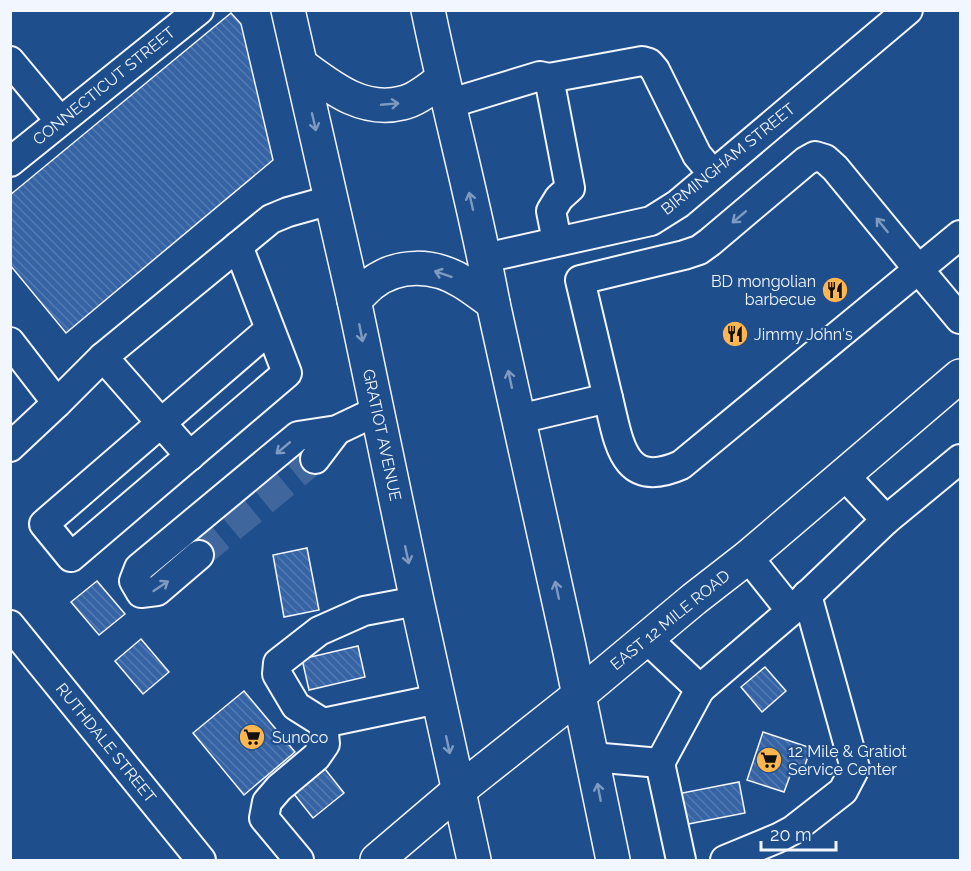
<svg xmlns="http://www.w3.org/2000/svg" width="971" height="871" font-family="Raleway,sans-serif">
<defs>
<pattern id="building-back-hatch" width="6" height="6" patternUnits="userSpaceOnUse" patternTransform="scale(1.5)"><rect width="6" height="6" fill="#3563a3"/><path d="M-1 5l2 2M0 0l6 6M5-1l2 2" fill="none" stroke="#537ab1"/></pattern>
</defs>
<rect width="100%" height="100%" fill="#1f4e8c"/>
<g fill="url(#building-back-hatch)" stroke="#f2f6ff" stroke-width="1.5">
<polygon points="231,13 241,24 273,160 66,333 10,265 10,195"/>
<polygon points="307,548 319,610 284,617 273,555"/>
<polygon points="97,581 125,614 99,635 71,602"/>
<polygon points="141,639 169,672 143,694 115,661"/>
<polygon points="358,646 365,677 309,690 302,659"/>
<polygon points="765,667 786,691 762,712 741,687"/>
<polygon points="244,691 295,752 244,795 193,733"/>
<polygon points="763,732 811,748 804,768 794,765 784,792 747,780"/>
<polygon points="325,769 344,793 313,818 294,794"/>
<polygon points="739,782 745,813 683,825 677,794"/>
</g>
<g fill="none" stroke-linecap="round" stroke-linejoin="round">
<polyline stroke="#3f679d" stroke-width="28" stroke-dasharray="28 14" stroke-linecap="butt" points="199,555 315,459"/>
<g stroke="#f2f6ff" stroke-width="32">
<g id="minor">
<polyline points="10,61 60,121"/>
<polyline points="549,78 642,61 649,63 655,70 697,155 713,174"/>
<polyline points="448,104 540,76 549,78 570,188 559,198 551,211 557,241"/>
<polyline points="10,162 199,10"/>
<polyline points="238,246 287,373 71,557 44,524 270,329"/>
<polyline points="485,258 651,221 678,204 908,10"/>
<polyline points="10,342 57,403"/>
<polyline points="103,357 190,456"/>
<polyline points="608,398 580,280 684,255 699,250 710,242 806,161 815,156 825,159 835,168 919,270 960,319"/>
<path d="M519,419L608,398C619,441 622,491 681,465L960,235"/>
<polyline points="10,447 57,403 103,357 271,219 288,212 331,200"/>
<polyline points="315,459 337,430"/>
<polyline points="844,475 886,520"/>
<polyline points="199,555 157,591 141,593 134,581 139,568 298,436 337,430 377,411"/>
<polyline points="794,608 886,520 960,459"/>
<polyline points="10,625 201,860"/>
<polyline points="647,639 700,689 791,611 748,557"/>
<polyline points="323,723 438,699"/>
<polyline points="592,757 660,763 700,689"/>
<polyline points="660,763 681,860"/>
<polyline points="299,860 264,818 267,802 279,788 316,757 325,744 323,723 296,706 277,674 278,663 319,631 364,611 417,601"/>
<polyline points="725,860 778,838 793,830 843,791 855,768 807,595"/>
</g>
</g>
<g stroke="#f2f6ff" stroke-width="36">
<g id="major">
<polyline points="288,10 354,300 417,601 474,860"/>
<path d="M428,10C448,108 475,205 493,303L569,647L613,860"/>
<path d="M301,65C331,87 362,113 402,103C417,100 430,88 442,79"/>
<path d="M354,300C360,295 365,289 371,284C398,263 434,264 463,282C473,288 483,296 493,303"/>
<polyline points="377,860 458,791 579,695 694,599 748,557 960,376"/>
</g>
</g>
<use href="#minor" stroke="#1f4e8c" stroke-width="28"/>
<use href="#major" stroke="#1f4e8c" stroke-width="33"/>
</g>
<defs><path id="oneway-shaft" d="M-6 0H5M1.5-3L5.5 0L1.5 3" fill="none" stroke-width="1.6" stroke-linecap="round" stroke-linejoin="round" transform="scale(1.5)"/></defs>
<g stroke="#7e9ac0">
<use href="#oneway-shaft" transform="translate(390 104) rotate(-5)"/>
<use href="#oneway-shaft" transform="translate(314 122) rotate(77)"/>
<use href="#oneway-shaft" transform="translate(471 201) rotate(-103)"/>
<use href="#oneway-shaft" transform="translate(739 217) rotate(140)"/>
<use href="#oneway-shaft" transform="translate(882 225) rotate(-129)"/>
<use href="#oneway-shaft" transform="translate(443 274) rotate(-161)"/>
<use href="#oneway-shaft" transform="translate(361 333) rotate(79)"/>
<use href="#oneway-shaft" transform="translate(510 379) rotate(-102)"/>
<use href="#oneway-shaft" transform="translate(283 448) rotate(140)"/>
<use href="#oneway-shaft" transform="translate(407 555) rotate(78)"/>
<use href="#oneway-shaft" transform="translate(161 586) rotate(-34)"/>
<use href="#oneway-shaft" transform="translate(557 590) rotate(-102)"/>
<use href="#oneway-shaft" transform="translate(448 745) rotate(78)"/>
<use href="#oneway-shaft" transform="translate(599 792) rotate(-101)"/>
</g>
<defs>
<g id="restaurant-disc" transform="scale(1.35)"><circle r="9.5" fill="#ffb74d" stroke="#1f4e8c"/><path d="M-5-6h1v4h1v-4h1v4h1v-4h1v5L-1.5 .5V6h-2V.5L-5-1ZM5-6V6H3V1.5H1.5Q1.5-4 5-6Z" fill="#111"/></g>
<g id="supermarket-disc" transform="scale(1.35)"><circle r="9.5" fill="#ffb74d" stroke="#1f4e8c"/><path d="M-6-5.5h2.5l.6 2H6L4.5 2H-2.5L-4.4-4H-6ZM-1.5 3.2a1.3 1.3 0 1 0 .1 0ZM3 3.2a1.3 1.3 0 1 0 .1 0Z" fill="#111"/></g>
</defs>
<g fill-rule="evenodd">
<use href="#restaurant-disc" x="835" y="290"/>
<use href="#restaurant-disc" x="735" y="334"/>
<use href="#supermarket-disc" x="252" y="737"/>
<use href="#supermarket-disc" x="769" y="760"/>
</g>
<g text-anchor="middle" dominant-baseline="central" stroke-width="4.5" stroke-linejoin="round" paint-order="stroke">
<g font-size="16" fill="#f2f6ff" stroke="#1f4e8c">
<text transform="translate(104 86) rotate(-39)">CONNECTICUT STREET</text>
<text transform="translate(728 159) rotate(-39)">BIRMINGHAM STREET</text>
<text transform="translate(382 435) rotate(78)">GRATIOT AVENUE</text>
<text transform="translate(670 620) rotate(-39)">EAST 12 MILE ROAD</text>
<text transform="translate(106 743) rotate(51)">RUTHDALE STREET</text>
</g>
<g font-size="16" fill="#f2f6ff" stroke="#1f4e8c" text-anchor="start">
<text x="816" y="281" text-anchor="end">BD mongolian<tspan x="816" dy="18">barbecue</tspan></text>
<text x="754" y="334">Jimmy John's</text>
<text x="272" y="737">Sunoco</text>
<text x="788" y="751">12 Mile &amp; Gratiot<tspan x="788" dy="18">Service Center</tspan></text>
</g>
</g>
<rect width="971" height="871" fill="none" stroke="#f2f6ff" stroke-width="24"/>
<path d="M761 841v9h75v-9" fill="none" stroke="#f2f6ff" stroke-width="3"/>
<text x="770" y="841" font-size="18" fill="#f2f6ff" stroke="#1f4e8c" stroke-width="4.5" paint-order="stroke">20 m</text>
</svg>
